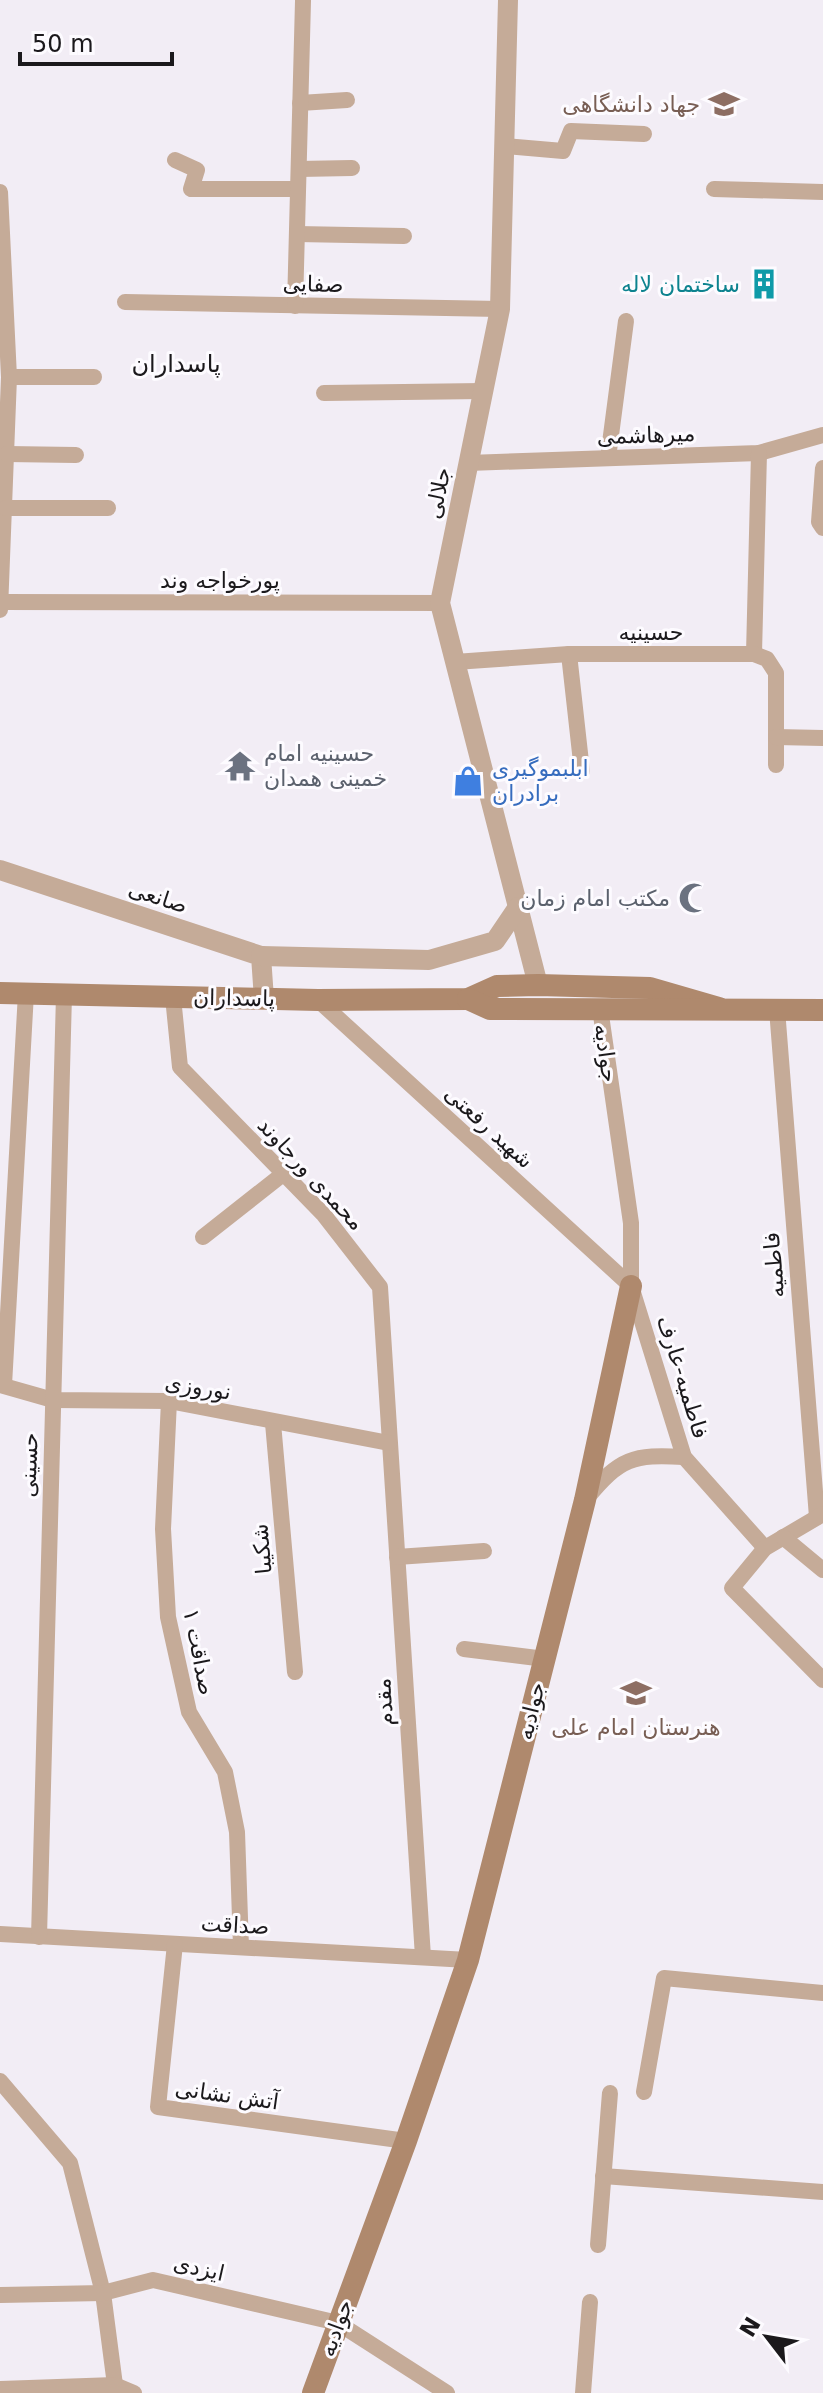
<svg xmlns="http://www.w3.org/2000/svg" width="823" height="2393" font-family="'DejaVu Sans',Cairo,sans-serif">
<rect width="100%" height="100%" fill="#f2edf5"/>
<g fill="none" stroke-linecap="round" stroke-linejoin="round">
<g stroke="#c5ab98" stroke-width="16">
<polyline points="300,103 347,100"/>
<polyline points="504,146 563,151 571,131 644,134"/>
<polyline points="175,160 197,170 191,189 298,189"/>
<polyline points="299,169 352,168"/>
<polyline points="714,189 823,192"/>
<polyline points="0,192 9,377 0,610"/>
<polyline points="297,234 404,236"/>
<polyline points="125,302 500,309"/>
<polyline points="295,306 303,1"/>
<polyline points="9,377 94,377"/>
<polyline points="324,393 483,391"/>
<polyline points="7,454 76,455"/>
<polyline points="608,458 626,321"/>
<polyline points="468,463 759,453 823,435"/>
<polyline points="823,468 819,522 823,528"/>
<polyline points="6,508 108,508"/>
<polyline points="0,602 440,603"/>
<polyline points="569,654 582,771"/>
<polyline points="754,654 759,453"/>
<polyline points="455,662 569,654 754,654 767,659 776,673 776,765"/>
<polyline points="776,737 823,738"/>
<polyline points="173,997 180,1067 324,1215 380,1287 423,1957"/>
<polyline points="318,1000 631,1286"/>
<polyline points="600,1008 631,1223 631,1286 684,1457 765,1548"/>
<polyline points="777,1009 817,1517"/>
<polyline points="203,1237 283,1174"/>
<polyline points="0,1385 53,1400 169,1401 389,1443"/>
<polyline points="4,1385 26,993"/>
<polyline points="169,1401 163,1529 168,1617 189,1712 225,1772 237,1832 241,1947"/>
<polyline points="273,1423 295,1672"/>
<path d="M587,1498C620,1458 633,1454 684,1457"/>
<polyline points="823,1514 765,1548 732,1588 823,1680"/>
<polyline points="783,1537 823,1570"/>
<polyline points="397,1557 484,1551"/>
<polyline points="464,1649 545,1659"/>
<polyline points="0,1934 468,1960"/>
<polyline points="39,1937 64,995"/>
<polyline points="175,1944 158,2107 406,2141"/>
<polyline points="0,2081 70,2163 103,2293 115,2385"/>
<polyline points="644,2092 664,1978 823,1993"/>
<polyline points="603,2176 823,2192"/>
<polyline points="598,2245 610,2093"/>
<polyline points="0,2295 103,2293 153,2280 179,2286 338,2323 447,2393"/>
<polyline points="0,2389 115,2385 134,2393"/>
<polyline points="583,2393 590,2302"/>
</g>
<g stroke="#c5ab98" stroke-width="20">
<polyline points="508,0 500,309 440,603 538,985"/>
<polyline points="0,870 261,956 264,999"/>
<polyline points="261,956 429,960 495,941 518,907"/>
</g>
<g stroke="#af896d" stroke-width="22">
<polyline points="0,993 318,1000 468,999 497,986 538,985 650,988 719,1008"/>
<polyline points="468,999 490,1009 823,1010"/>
<polyline points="313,2393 406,2141 468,1960 585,1500 631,1286"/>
</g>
</g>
<defs>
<g id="university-bare" transform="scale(2.4)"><path d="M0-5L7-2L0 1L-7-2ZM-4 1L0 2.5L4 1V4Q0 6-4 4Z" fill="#8d6e63" stroke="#fdfbff" stroke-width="2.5" paint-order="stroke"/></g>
<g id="building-bare" transform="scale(2.4)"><path d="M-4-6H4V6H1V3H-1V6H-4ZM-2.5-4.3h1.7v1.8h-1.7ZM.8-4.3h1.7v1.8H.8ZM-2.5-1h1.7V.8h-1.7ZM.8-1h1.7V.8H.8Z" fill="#0f9aa8" stroke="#fdfbff" stroke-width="2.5" paint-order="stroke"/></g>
<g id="temple-bare" transform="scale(2.4)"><path d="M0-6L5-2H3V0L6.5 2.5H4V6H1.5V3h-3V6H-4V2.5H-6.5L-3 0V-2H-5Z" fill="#6b7280" stroke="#fdfbff" stroke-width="2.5" paint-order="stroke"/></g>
<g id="shop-bare" transform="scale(2.4)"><path d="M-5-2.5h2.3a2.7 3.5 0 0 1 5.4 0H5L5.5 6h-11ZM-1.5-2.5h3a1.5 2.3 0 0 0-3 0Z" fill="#3f7fe0" stroke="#fdfbff" stroke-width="2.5" paint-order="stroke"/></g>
<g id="mosque-bare" transform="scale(2.4)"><path d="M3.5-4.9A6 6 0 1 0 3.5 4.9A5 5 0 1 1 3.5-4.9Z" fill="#6b7280" stroke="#fdfbff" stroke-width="2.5" paint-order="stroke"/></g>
<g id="school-bare" transform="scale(2.4)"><path d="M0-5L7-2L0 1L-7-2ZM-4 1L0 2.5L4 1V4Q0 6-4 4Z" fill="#8d6e63" stroke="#fdfbff" stroke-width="2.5" paint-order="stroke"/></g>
</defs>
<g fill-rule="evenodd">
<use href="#university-bare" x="724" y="104"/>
<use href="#building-bare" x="764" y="284"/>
<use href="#temple-bare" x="240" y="766"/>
<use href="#shop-bare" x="468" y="781"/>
<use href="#mosque-bare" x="694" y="898"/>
<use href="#school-bare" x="636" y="1693"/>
</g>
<g text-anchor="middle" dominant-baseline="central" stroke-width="6" stroke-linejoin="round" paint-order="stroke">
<g font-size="22" fill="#785e54" stroke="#fdfbff" text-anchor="end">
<text x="700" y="104">جهاد دانشگاهی</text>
<text x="636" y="1727" text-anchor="middle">هنرستان امام علی</text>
</g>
<g font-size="22" fill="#1b191c" stroke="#fdfbff">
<text transform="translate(313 284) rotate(1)">صفایی</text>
<text transform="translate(646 435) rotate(-2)">میرهاشمی</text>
<text transform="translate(438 493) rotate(-78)">جلالی</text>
<text x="220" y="580">پورخواجه وند</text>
<text x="651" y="632">حسینیه</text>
<text transform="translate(158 897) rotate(18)">صانعی</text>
<text transform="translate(234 998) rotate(1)">پاسداران</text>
<text transform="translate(606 1053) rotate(82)">جوادیه</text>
<text transform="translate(489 1127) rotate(42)">شهید رفعتی</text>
<text transform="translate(311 1174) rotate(47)">محمدی ورجاوند</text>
<text transform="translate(774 1265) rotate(-95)">فاطمیه</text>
<text transform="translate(683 1377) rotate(73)">فاطمیه-عارف</text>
<text transform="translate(198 1387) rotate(9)">نوروزی</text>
<text transform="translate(29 1465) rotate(-88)">حسینی</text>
<text transform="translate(262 1549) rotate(-95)">شکیبا</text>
<text transform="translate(199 1652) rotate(79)">صداقت ۱</text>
<text transform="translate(384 1702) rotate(-94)">مقدم</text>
<text transform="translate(531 1711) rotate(-76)">جوادیه</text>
<text transform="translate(235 1925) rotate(3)">صداقت</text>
<text transform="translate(227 2095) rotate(8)">آتش نشانی</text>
<text transform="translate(199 2268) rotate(13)">ایزدی</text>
<text transform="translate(336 2328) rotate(-70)">جوادیه</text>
</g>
<g font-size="22" fill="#0d838f" stroke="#fdfbff" text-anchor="end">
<text x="740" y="284">ساختمان لاله</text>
</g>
<g font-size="22" fill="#5b616d" stroke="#fdfbff" text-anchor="start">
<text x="264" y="753">حسینیه امام<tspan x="264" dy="25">خمینی همدان</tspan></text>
<text x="670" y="898" text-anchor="end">مکتب امام زمان</text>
</g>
<g font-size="22" fill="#366cbe" stroke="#fdfbff" text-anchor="start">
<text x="492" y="768">ابلبموگیری<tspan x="492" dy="25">برادران</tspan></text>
</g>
<g font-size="24" fill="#1b191c" stroke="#fdfbff">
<text x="176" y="364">پاسداران</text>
</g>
</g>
<g transform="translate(767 2337) rotate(301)" stroke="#fdfbff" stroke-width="6" paint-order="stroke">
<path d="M0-6L14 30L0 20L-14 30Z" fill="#1b191c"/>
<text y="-12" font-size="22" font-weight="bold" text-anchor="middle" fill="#1b191c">N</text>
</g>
<path d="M20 52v12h152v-12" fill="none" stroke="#1b191c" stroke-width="4"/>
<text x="32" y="52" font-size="24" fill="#1b191c" stroke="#fdfbff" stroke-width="6" paint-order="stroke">50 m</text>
</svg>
